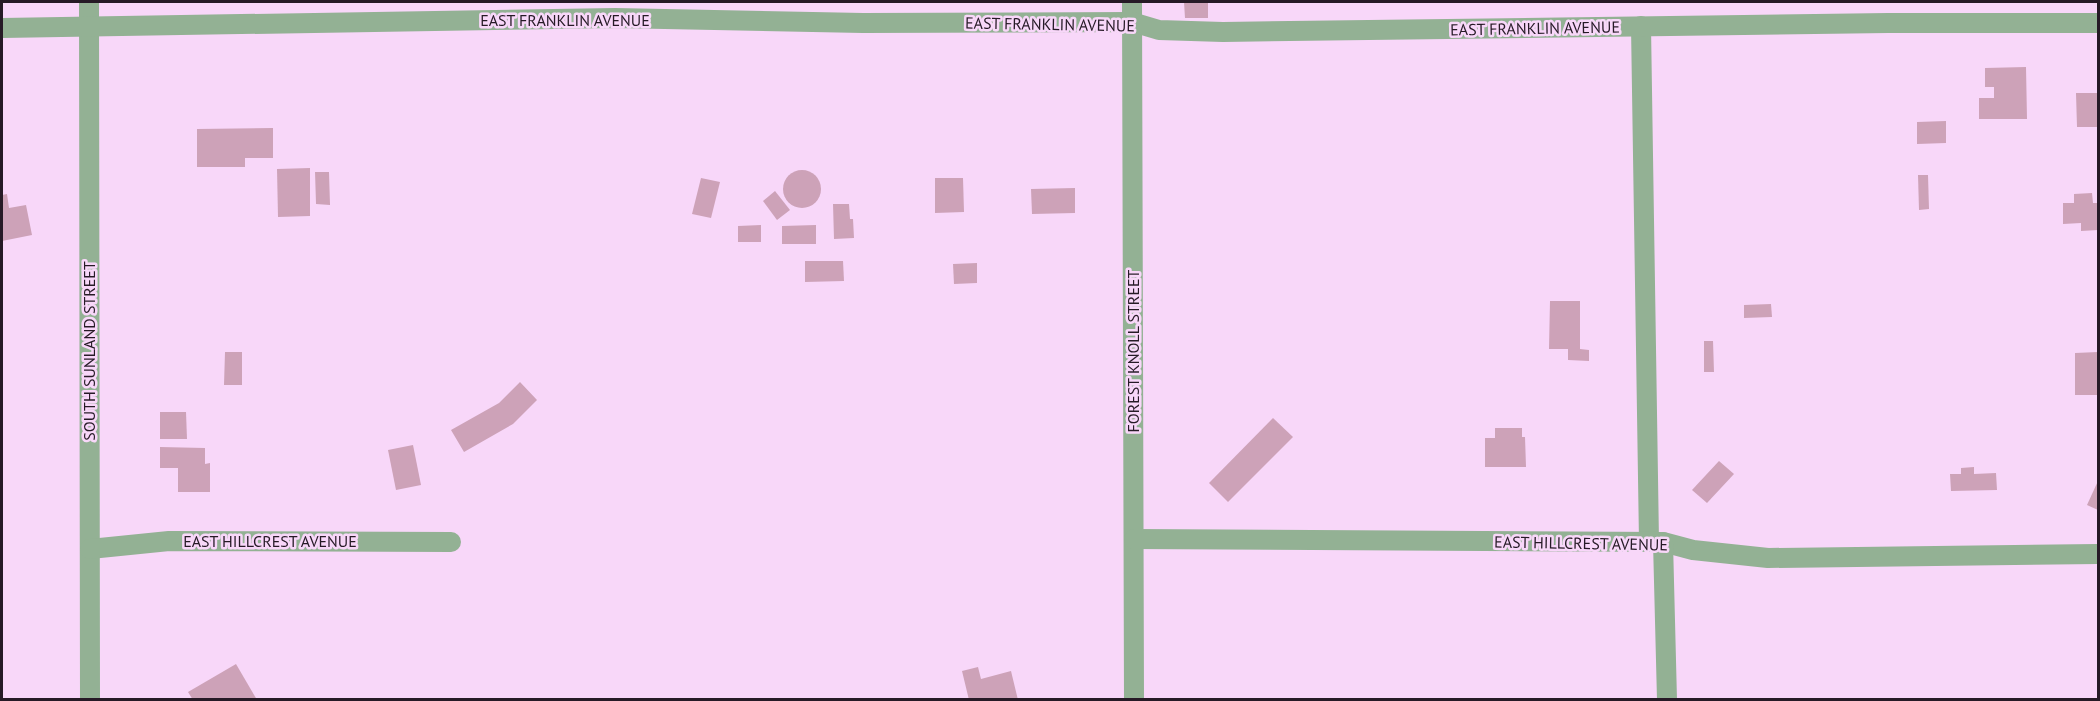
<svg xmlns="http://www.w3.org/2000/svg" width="2100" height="701" font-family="'PT Sans',sans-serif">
<rect width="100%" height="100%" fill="#f8d7f9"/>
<g fill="#cda2b8">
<polygon points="1184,2 1208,2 1208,18 1185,18"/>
<polygon points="2026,67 2027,119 1979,119 1979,98 1994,98 1994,87 1985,87 1985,68"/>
<polygon points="2076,93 2098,93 2098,127 2077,127"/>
<polygon points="1946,121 1946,143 1917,144 1917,122"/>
<polygon points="273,128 273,158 245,158 245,167 197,167 197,129"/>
<polygon points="310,168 310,216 278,217 277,169"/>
<circle cx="802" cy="189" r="19"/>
<polygon points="315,172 329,172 330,205 316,204"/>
<polygon points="1918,175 1928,175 1929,209 1919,210"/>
<polygon points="701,178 720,182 711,218 692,214"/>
<polygon points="935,178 963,178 964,212 935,213"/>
<polygon points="1075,188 1075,213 1032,214 1031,189"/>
<polygon points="775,191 790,210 777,220 763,201"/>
<polygon points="2092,193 2093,203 2098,203 2098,230 2081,231 2081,223 2063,224 2063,203 2074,203 2074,194"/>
<polygon points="7,194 9,208 26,205 32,235 2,241 2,195"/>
<polygon points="833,204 849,204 850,219 853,219 854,238 834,239"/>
<polygon points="761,225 761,242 738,242 738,226"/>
<polygon points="816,225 816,244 782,244 782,226"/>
<polygon points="805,261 843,261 844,281 805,282"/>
<polygon points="977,263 977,283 954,284 953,264"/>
<polygon points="1550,301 1580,301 1580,349 1589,350 1589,361 1568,360 1568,349 1549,349"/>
<polygon points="1771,304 1772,317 1744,318 1744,305"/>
<polygon points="1704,341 1713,341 1714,372 1704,372"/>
<polygon points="225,352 242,352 242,385 224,385"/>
<polygon points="2098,352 2098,395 2075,395 2075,353"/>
<polygon points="520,382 537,400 513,424 464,452 451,430 499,403"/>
<polygon points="160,412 186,412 187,439 160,439"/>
<polygon points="1273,418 1293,437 1228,502 1209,483"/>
<polygon points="1495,428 1522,428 1522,437 1525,437 1526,467 1485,467 1485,438 1495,438"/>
<polygon points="413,445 421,485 396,490 388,450"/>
<polygon points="160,447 205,448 205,464 210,463 210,492 178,492 178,468 160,468"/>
<polygon points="1719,461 1734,474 1707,503 1692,490"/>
<polygon points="1974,467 1974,474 1996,473 1997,490 1951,491 1950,474 1961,474 1961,468"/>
<polygon points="2098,481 2098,510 2087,505"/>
<polygon points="236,664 257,700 193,700 188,692"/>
<polygon points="978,667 981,679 1011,671 1018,700 969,700 962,671"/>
</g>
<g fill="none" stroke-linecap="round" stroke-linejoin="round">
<g stroke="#93b194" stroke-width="20">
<polyline points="89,2 90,700"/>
<polyline points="1132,2 1134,700"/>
<polyline points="1641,26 1649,542"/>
<polyline points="2,28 615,18 863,23 1132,22 1159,30 1223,32 1888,23 2098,23"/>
<polyline points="1134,539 1663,542 1693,550 1768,558 2098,554"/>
<polyline points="1663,542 1667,700"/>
<polyline points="90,549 169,541 451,542"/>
</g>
</g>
<g text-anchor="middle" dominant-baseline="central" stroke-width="5" stroke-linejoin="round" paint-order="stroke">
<g font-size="16" fill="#261a26" stroke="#f8d7f9">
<text x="565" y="20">EAST FRANKLIN AVENUE</text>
<text transform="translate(1050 24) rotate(1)">EAST FRANKLIN AVENUE</text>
<text transform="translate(1535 28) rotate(-1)">EAST FRANKLIN AVENUE</text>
<text transform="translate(89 351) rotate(-90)">SOUTH SUNLAND STREET</text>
<text transform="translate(1133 351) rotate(-90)">FOREST KNOLL STREET</text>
<text x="270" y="541">EAST HILLCREST AVENUE</text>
<text transform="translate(1581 543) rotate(1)">EAST HILLCREST AVENUE</text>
</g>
</g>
<rect width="2100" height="701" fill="none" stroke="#261a26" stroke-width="6"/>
</svg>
